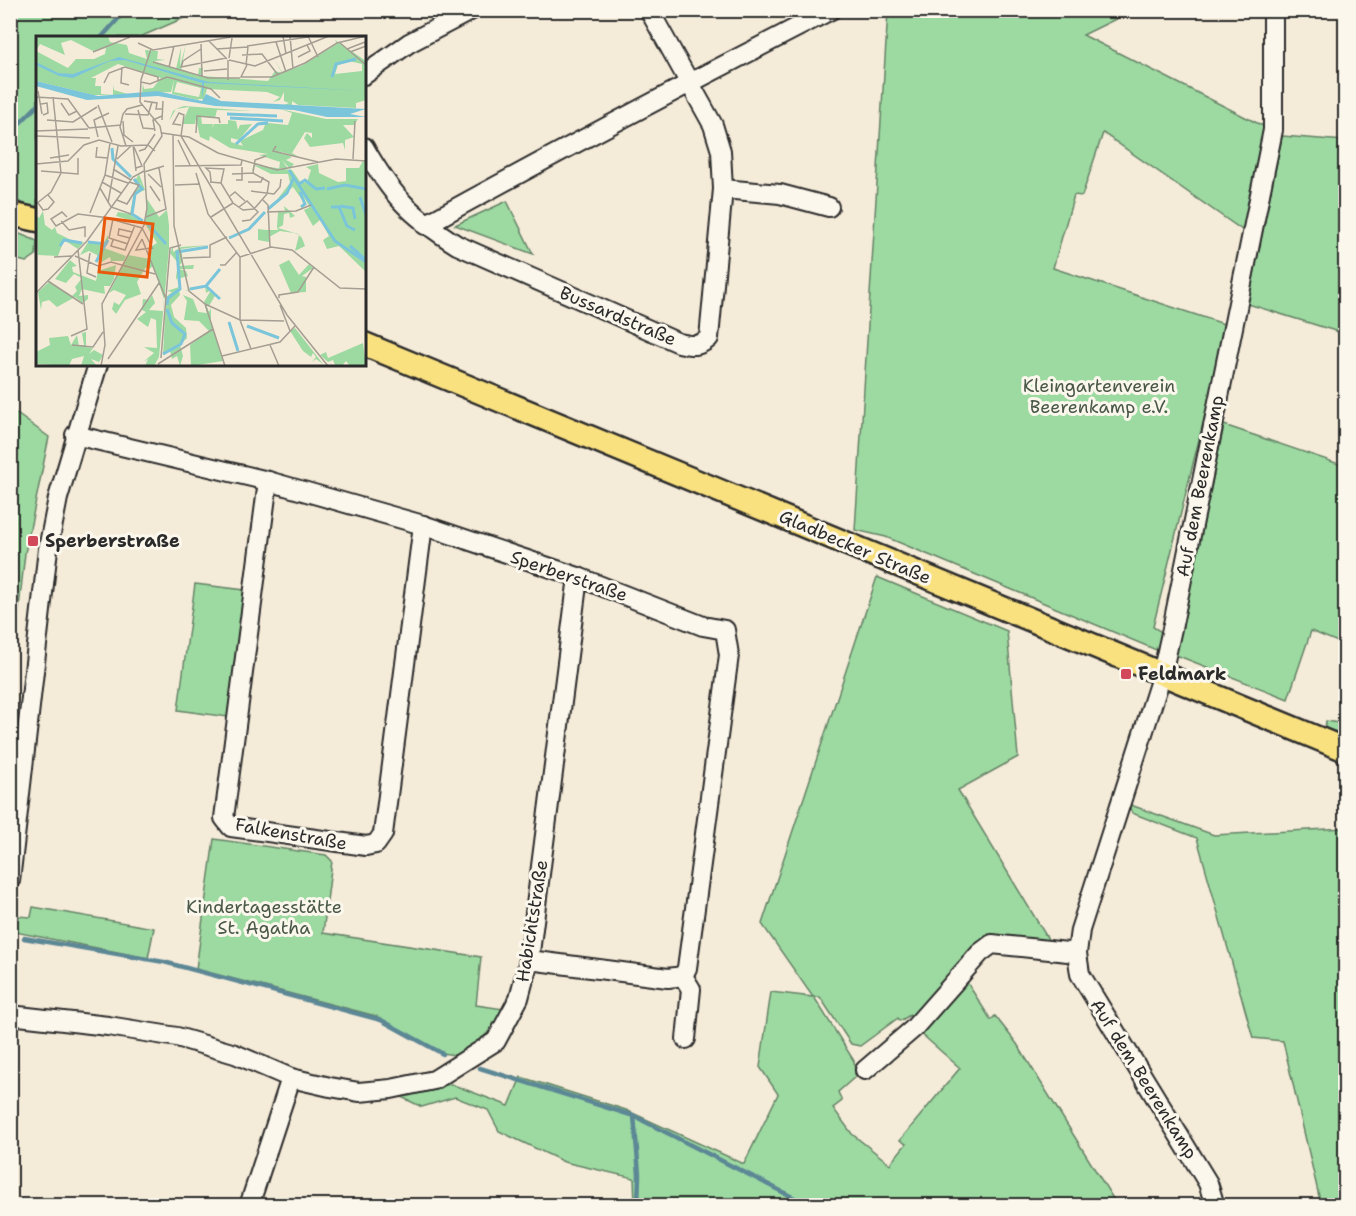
<svg xmlns="http://www.w3.org/2000/svg" width="1356" height="1216" font-family="'Shantell Sans',sans-serif">
<rect width="100%" height="100%" fill="#f5ebd9"/>
<filter id="ink" filterUnits="userSpaceOnUse"><feTurbulence type="fractalNoise" baseFrequency=".0167" numOctaves="2"/><feDisplacementMap in="SourceGraphic" scale="12" xChannelSelector="R" yChannelSelector="G"/><feConvolveMatrix kernelMatrix="1 2 1 2 8 2 1 2 1" color-interpolation-filters="sRGB"/></filter>
<g filter="url(#ink)">
<g fill="#9ddaa1" stroke="#648266" stroke-width="1.5">
<polygon points="11,10 200,11 140,37 38,38 37,208 11,199"/>
<polygon points="888,11 1132,11 1083,35 1265,127 1245,232 1103,133 1082,196 1074,195 1053,268 1227,325 1153,627 1165,634 1161,652 886,537 855,530"/>
<polygon points="1282,136 1345,141 1345,334 1248,304"/>
<polygon points="507,201 533,254 455,225"/>
<polygon points="10,230 37,241 36,255 26,262 11,258"/>
<polygon points="10,409 49,437 25,553 15,644 10,643"/>
<polygon points="1224,425 1345,466 1345,645 1311,631 1288,699 1176,655"/>
<polygon points="877,577 1007,631 1018,757 958,790 1051,944 1005,939 978,942 917,1020 910,1015 900,1021 898,1018 860,1046 851,1044 820,997 814,997 854,1061 855,1077 838,1092 842,1101 833,1108 852,1134 890,1164 906,1144 900,1140 960,1068 918,1031 963,976 991,1020 995,1016 1017,1044 1117,1205 635,1205 634,1178 564,1162 499,1131 488,1110 455,1097 422,1107 399,1096 451,1084 509,1106 521,1077 626,1110 744,1164 778,1094 760,1067 771,992 813,997 762,924"/>
<polygon points="195,584 245,590 228,717 178,710"/>
<polygon points="1326,721 1345,724 1345,735 1325,728"/>
<polygon points="1128,804 1214,835 1345,828 1345,1205 1321,1205 1283,1041 1253,1038 1197,838 1132,813"/>
<path d="M214,839L326,855L332,861L323,933L481,957L476,1005L504,1009C492,1029 480,1045 459,1056L443,1053L376,1016L196,969Z"/>
<polygon points="33,907 154,928 148,958 15,932 17,916 31,917"/>
</g>
<g fill="none" stroke-linecap="round" stroke-linejoin="round">
<g stroke="#5b8795" stroke-width="4.5">
<polyline points="101,38 126,10"/>
<polyline points="10,133 38,105"/>
<polyline points="24,938 164,962 381,1020 443,1054"/>
<polyline points="480,1068 634,1116 639,1174 638,1206"/>
<polyline points="634,1116 810,1206"/>
</g>
<g stroke="#2b2b2b" stroke-width="22">
<g id="minor">
<polyline points="364,75 409,43 472,10"/>
<path d="M364,147C392,196 410,215 457,245L679,343C692,346 699,347 709,338L723,189L721,151L713,125L649,10"/>
<polyline points="723,189 780,194 829,207"/>
<path d="M425,225C559,151 694,80 831,10"/>
<polyline points="75,435 268,481 423,525 578,577 703,626 725,630 729,655 687,968 683,976 668,978 529,960"/>
<polyline points="268,481 224,818 231,827 366,846 376,844 383,834 423,525"/>
<polyline points="10,881 48,549 58,498 98,364"/>
<polyline points="683,976 691,989 686,1039"/>
<polyline points="10,1015 108,1026 177,1037 235,1054 291,1078 330,1087 359,1092 391,1089 434,1080 496,1041 519,998 529,960 578,577"/>
<polyline points="865,1070 913,1029 980,953 992,944 1077,953"/>
<polyline points="249,1206 291,1078"/>
<polyline points="1215,1206 1208,1183 1080,974 1077,953 1080,930 1162,674 1173,624 1273,130 1273,10"/>
</g>
</g>
<g stroke="#2b2b2b" stroke-width="27">
<g id="major">
<polyline points="10,214 38,220"/>
<polyline points="364,344 1346,750"/>
</g>
</g>
<use href="#minor" stroke="#fbf7ec" stroke-width="18"/>
<use href="#major" stroke="#fae180" stroke-width="22"/>
</g>
</g>
<g fill="#d1495b" stroke="#fbf7ec" stroke-width="2">
<rect x="27" y="535" width="12" height="12" rx="3"/>
<rect x="1120" y="668" width="12" height="12" rx="3"/>
</g>
<g text-anchor="middle" dominant-baseline="central" stroke-width="6" stroke-linejoin="round" paint-order="stroke">
<g font-size="18" fill="#2b2b2b" stroke="#fbf7ec">
<text transform="translate(618 316) rotate(23)">Bussardstraße</text>
<text transform="translate(1200 486) rotate(-79)">Auf dem Beerenkamp</text>
<text transform="translate(855 547) rotate(23)">Gladbecker Straße</text>
<text transform="translate(569 576) rotate(19)">Sperberstraße</text>
<text transform="translate(291 834) rotate(10)">Falkenstraße</text>
<text transform="translate(532 921) rotate(-81)">Habichtstraße</text>
<text transform="translate(1144 1079) rotate(58)">Auf dem Beerenkamp</text>
</g>
<g font-size="18" fill="#485748" stroke="#fbf7ec">
<text x="1099" y="386">Kleingartenverein<tspan x="1099" dy="21">Beerenkamp e.V.</tspan></text>
<text x="264" y="907">Kindertagesstätte<tspan x="264" dy="21">St. Agatha</tspan></text>
</g>
<g font-size="18" font-weight="bold" fill="#2b2b2b" stroke="#fbf7ec" text-anchor="start">
<text x="45" y="541">Sperberstraße</text>
<text x="1138" y="674">Feldmark</text>
</g>
</g>
<g transform="translate(36 36)">
<rect width="330" height="330" fill="#f5ebd9"/>
<path d="M0,0H72L74,6L91,9L93,17L111,23L109,14L122,15L121,23L130,24L118,25L140,33L145,11L144,30L150,8L145,33L162,40L163,32H167L166,40L232,45L239,35L246,37L238,23L246,36L265,30L301,8L299,4L330,25V64L320,67V72L262,69L256,65V69H248L253,67L248,65V56L244,64L237,66L244,61L231,56L171,53L168,63H161L166,65L136,58L138,44L135,56L106,57L107,48L108,53L117,52L125,42L82,28L55,42H60L59,50H65V58L77,59V49L78,54L95,59H57L0,45ZM35,4L57,15L70,12L69,18L58,23H40L32,32L0,15L4,8L29,19L25,7ZM313,25L326,28V35L299,38L302,29ZM141,46L165,52L163,61L138,56ZM148,70L216,75L181,74L179,82L165,80L166,88H177L176,92L178,88H192V84L200,85L202,94L204,89L216,88L203,104L195,102V106L207,110L204,105L227,94L229,89L222,86L252,89L256,77L244,73L290,83H322L318,89H307L318,101L309,104V114L307,107L274,111L268,102L271,97L276,102V97L269,96L256,117L263,121L242,115L256,121L250,124L258,128L254,133L246,124L252,133H243L244,126L223,119L232,118L194,112L174,100L173,105L164,101L160,83L159,88H146L153,71L140,73L133,85L137,75L142,72ZM327,125H330V226L318,220L330,227V236L303,210L291,213L287,204L293,200L284,184L277,190L268,174L274,171L265,157L269,168L265,171L269,168L257,151L240,165L254,147L252,138H235L219,130L216,135V134L218,129L256,134L265,147L271,146L275,134L270,131L282,128L283,137L302,146L310,145V132H323ZM103,138L109,154L99,158L96,180L106,185L107,188L80,180L82,176L94,178L98,157L105,148L99,145ZM111,163L123,181L131,174L133,189V212L123,321L118,330H109L112,323L107,326L118,317L108,311L121,312L120,284L115,282L112,291L101,283L110,276L106,274L107,263L113,264L116,259L119,267L113,274L127,275L128,263L117,230L112,234L110,231L101,246L105,258L89,264L80,278L76,273L78,266L83,269L90,259L78,254L73,257L92,219L114,223L116,210L121,207L109,188ZM248,170L259,180L254,182L253,177L248,178L247,189L242,192L262,198L266,202L269,210L259,215L263,199L258,197L244,195L233,201V206L222,204V193L230,194L231,175L230,194H242L241,191L242,176L249,175ZM7,175L9,189L16,194L19,191L21,197L41,207L48,206L42,213L28,204L22,220L2,219L0,179L3,182ZM72,199V204L68,212L90,220L88,225H75L74,221L64,227L61,219L53,215L44,219L52,206L67,208ZM174,209L145,213V211L147,225L143,230L158,229L157,233H143L150,235L152,240L154,252L170,250L179,239L171,250L180,258L173,270L170,268L173,276L175,272V286L187,325L155,330L154,309L173,295L163,285L148,284L151,265L147,259L157,263L162,276L171,277L168,266L175,254L170,257L169,250L149,255L154,252L152,240L141,243L144,259L135,269L138,281L150,292L151,302L144,309L147,320L144,330L141,320L136,323L134,315L127,319L130,261L136,256L131,255L143,251L140,241L142,227L134,217L137,210V216L145,211ZM34,224L41,230L36,231L37,236L60,245L62,235L80,229L78,243L74,250H68L69,258L46,253L43,260L52,259V263L47,267L39,261L21,271L13,264L6,266L5,274L2,256L13,246L36,260L41,255L39,251L46,242L38,238L30,247L19,243ZM253,224L263,239L273,228L277,232L266,240L270,241V256L255,257L243,229ZM259,292L287,328L280,323L276,326L280,321L277,317L275,321L267,315L254,295ZM50,296V311L57,312L53,318L58,314L67,319L63,326L55,323L61,330H45L48,320L36,323L33,330L0,328V316L14,309L13,302L32,300L35,309L41,299L43,310L48,309L46,297ZM327,307L330,330H314L310,325L306,330L299,329L297,324L292,326L284,319L290,316L292,322Z" fill="#9ddaa1" fill-rule="evenodd"/>
<path d="M83,21L173,46L330,55L168,47V50L166,63V47L89,24L74,25L37,42L23,40L0,29V26L22,37L37,38ZM0,45L62,60L121,55L166,65L170,58L185,65L330,73L314,78L330,81H291L258,74L179,70L122,60L51,64L0,50Z" fill="#7bc5db"/>
<path fill="none" stroke="#7bc5db" stroke-width="3" d="M296,41L300,28L320,23M191,78L241,80M194,82L247,85M200,108L222,88L232,87M76,112L77,123L95,141M253,134L299,205L330,226M98,143L106,153L99,158L96,178L107,185M263,148L269,144L280,153L289,152M291,153L309,149L330,153M264,156L269,168L265,171M324,161L330,179M304,170L317,172L319,183M295,171H303L311,190L319,194M232,173L251,157L258,141M112,188L130,208M193,202L213,193L229,176M52,206L70,208L72,204M24,210L28,204L46,207M314,210L330,224M60,226L69,209M170,250L184,233M154,253L170,250L184,263M131,269L132,262L144,253L141,216L172,211M193,286L202,315M211,290L243,302M127,318L145,308L149,298L136,287L131,273"/>
<path fill="none" stroke="#a49e93" stroke-width="1.5" d="M247,0L250,18M254,0L257,33M272,0L282,21M173,5L191,23M240,6L250,36M303,6L330,29M102,7L117,14L195,1M165,8L166,41M211,10L272,1M180,13L212,11M311,13L329,6M57,16L94,1M314,16L330,10L329,7M206,19L226,18L242,39M262,21L274,15L271,9M193,22L196,2M192,24V44M193,24L219,30L293,0M117,26L172,42H204M210,29L212,11M211,29L205,41H236L269,27L301,7L330,0M86,31L85,47L93,49M133,31L138,10M145,31L190,22M145,32L147,25L165,13M168,35L191,33M105,46L114,48L131,41L139,43L175,53L184,62M68,47L73,37L89,31L122,41V45M2,55L6,78M0,61L32,63L53,92M108,65L121,67L120,73H127M25,67L33,79L41,75M5,68L11,67L12,77L7,79M62,69L76,106M102,74L107,92L119,93M89,78L112,79L116,66M11,84L37,86L61,71M126,84L127,65M87,85L88,99L97,106M53,92L85,89M0,95L52,93M119,95L117,84L126,80M126,97L153,101L182,117L241,134L300,123L330,125M160,97L161,80L183,82L184,87M137,98L138,190L153,255L169,268L189,330M1,100L54,102M145,100L148,79L143,77L137,88L145,89M145,100L251,279L292,330M62,101L58,84L73,77M142,104L154,129M97,109L100,135M90,110L84,91L87,78L91,73L106,69M240,110L237,115L282,126M61,111L60,121L72,122M98,111L106,130L100,132M103,115L109,113L119,98M14,122L33,119M81,123L95,110M317,123L319,85M0,128L32,125L48,109L63,104L85,110L112,109L119,115M139,130L205,129L206,124M77,133L95,144M5,135L42,138V122M108,136L128,130M160,137L172,178L204,221M217,137L219,124L230,120M112,138L125,151M69,139L92,147M200,144H206V131M66,146L85,157M212,146H225L227,141M185,147L188,133L170,132L174,136L175,145V146H174L185,147L197,167L207,174L218,173L231,158L233,146L217,137L196,138M139,149L164,148M114,150L124,165M64,152L75,171L95,178M215,155L238,158L244,151L245,143M194,160L199,156L209,165M81,164L91,168L103,149L93,146M227,164L232,169L234,211M2,167L7,174L12,173L18,166L12,159M72,167L82,110M0,168L15,156L25,137L17,61M203,171L211,165L222,176L214,184L206,185M231,176L260,175L275,169M54,177L69,139L74,107M31,181L26,176L15,183L20,190L42,178L73,182M110,181L130,173L123,132M175,181L197,167M71,182L106,192L117,213M77,183L73,202L92,208M25,185L33,194L49,191V201M94,202L82,199L83,193L96,196M106,203L130,263M106,203L100,214L116,212M77,204L75,210L89,214L99,189M39,220L62,230L75,226L119,238M18,221L36,220M204,221L235,211L256,214L304,252L330,253M204,221V284L215,313M147,222L174,221V209L191,201M53,223L54,217L51,237L60,241M184,229H189L201,216M12,245L47,268M0,257L51,205L97,141L108,135M243,262V259L262,256L278,231M169,268L204,284L248,285M244,269L254,295M35,300L51,293L42,214M36,309L57,311L67,296M234,309L243,330M186,320L244,306L259,290M125,322L134,212L145,209M72,323L123,247M122,328L177,293M65,330L69,309L66,268L108,189L111,172L108,128L126,100L124,90L104,66L105,44L115,13"/>
<path fill="#e8590c" fill-opacity="0.15" stroke="#e8590c" stroke-width="3" d="M69,182L117,188L111,241L63,236Z"/>
<rect width="330" height="330" fill="none" stroke="#2b2b2b" stroke-width="3"/>
</g>
<rect width="1356" height="1216" fill="none" stroke="#fbf7ec" stroke-width="36"/>
<rect x="18" y="18" width="1320" height="1180" fill="none" stroke="#2b2b2b" stroke-width="2" filter="url(#ink)"/>
</svg>
